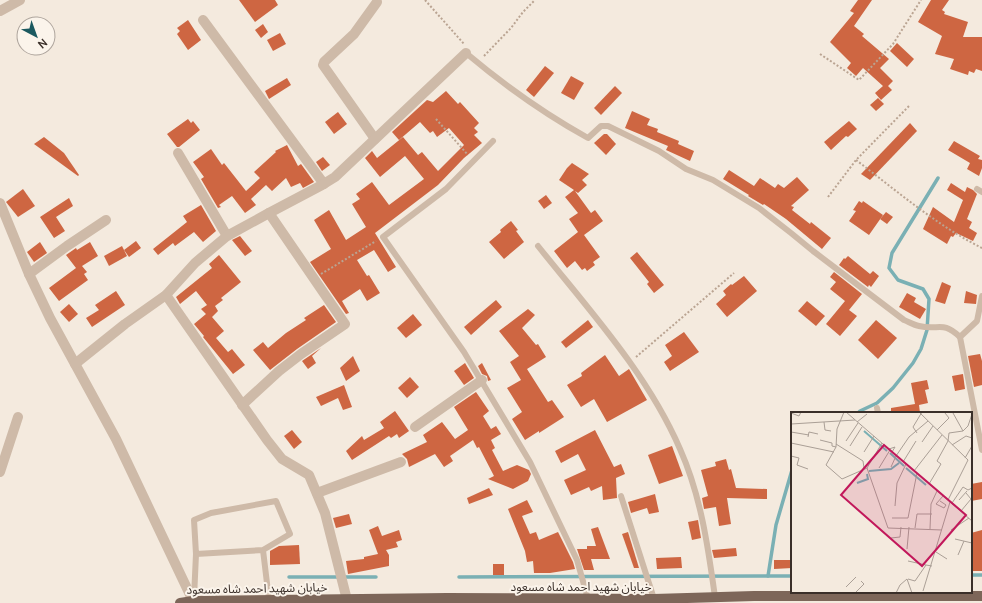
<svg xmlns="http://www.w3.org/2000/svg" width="982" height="603" font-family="Manrope,'Noto Sans Arabic',sans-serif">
<rect width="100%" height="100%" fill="#f4eade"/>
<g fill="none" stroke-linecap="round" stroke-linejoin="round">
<g stroke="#7ab0b4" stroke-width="3.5">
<polyline points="858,413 860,411 877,403 893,388 913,363 921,349 927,330 929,299 923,289 898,280 889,268 892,253 938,178"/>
<polyline points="971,575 982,575"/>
<polyline points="768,576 776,525 792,470"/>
<polyline points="289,577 376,577"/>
<polyline points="459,577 792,576"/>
</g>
</g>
<g fill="#ce6642">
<polygon points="239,0 275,0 278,5 255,22"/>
<polygon points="858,0 872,0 854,26 864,34 862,36 889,59 880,68 893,81 888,86 892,90 881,100 875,93 883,86 863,68 856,76 847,68 851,63 830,42 854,13 850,11"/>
<polygon points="931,0 949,0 942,10 945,12 944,14 968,22 963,37 982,37 982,71 976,69 974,73 969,71 968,75 950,69 954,59 935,54 942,36 918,22"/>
<polygon points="188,20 201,40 188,50 177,34 180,31 177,28"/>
<polygon points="263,24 268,32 261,38 255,30"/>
<polygon points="280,33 286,44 273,51 267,40"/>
<polygon points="897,43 914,59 907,67 890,51"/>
<polygon points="545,66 554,73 534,97 526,90"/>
<polygon points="571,76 584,83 574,100 561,93"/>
<polygon points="287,78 291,85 269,99 265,91"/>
<polygon points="615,86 622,93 601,115 594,108"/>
<polygon points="446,91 458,104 460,102 479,123 474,128 478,132 474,135 482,143 464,158 438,185 375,233 396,267 388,272 374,250 357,260 367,276 369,275 380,293 367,301 360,289 342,301 349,313 346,314 310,262 331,249 314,220 329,210 346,240 366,227 352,204 360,199 356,194 372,182 389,205 424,179 405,156 380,177 365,158 372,151 377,158 403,137 418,155 422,152 438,171 464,145 449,128 437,137 433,131 430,133 420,122 399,140 392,132 427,100 433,102"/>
<polygon points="878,98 884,104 876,111 870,105"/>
<polygon points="632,111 650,119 647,125 658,129 657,132 679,141 678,144 694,151 690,161 666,150 668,146 625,128"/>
<polygon points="338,112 347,124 334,134 325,122"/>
<polygon points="188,119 191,123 193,121 200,130 179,147 177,147 167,134"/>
<polygon points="849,121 857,129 848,137 846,136 831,150 824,142"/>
<polygon points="910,123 917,131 870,180 861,174"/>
<polygon points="604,134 607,134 616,144 606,155 594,143"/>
<polygon points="44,137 64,153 79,175 78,176 34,144"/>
<polygon points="954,141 980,156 978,159 982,160 982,168 979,176 967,169 970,163 948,150"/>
<polygon points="287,145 298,166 301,164 314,182 303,188 300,183 291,187 286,178 272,191 266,185 251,199 256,205 245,213 232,196 219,205 221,207 218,208 201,179 204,177 193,162 211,149 222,165 224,163 246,191 260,178 254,172 276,152 275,151"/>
<polygon points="323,157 330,165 322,171 316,162"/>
<polygon points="572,163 589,174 582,180 587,185 578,193 575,191 591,213 595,210 603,221 584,235 600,257 593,262 595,265 587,271 585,268 582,270 575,261 567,268 554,251 578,232 569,219 578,213 565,197 574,190 559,180 567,168"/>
<polygon points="729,170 754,186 760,178 775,188 778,184 784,188 797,177 809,190 791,206 794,207 792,210 810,224 811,222 831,238 822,249 786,219 764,204 763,205 748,196 749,195 723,179"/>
<polygon points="951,183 965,192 967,187 973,190 977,194 967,219 972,222 969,228 977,233 973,241 956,233 953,237 951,236 947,244 923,229 933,207 954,222 963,200 947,190"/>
<polygon points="23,189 35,206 18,217 6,202"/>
<polygon points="546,195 552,203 544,209 538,201"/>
<polygon points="69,198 73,206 56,217 65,231 54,238 40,217"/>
<polygon points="859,201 862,203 863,201 883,215 869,235 849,221 856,211 853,210"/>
<polygon points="201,205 216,231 203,242 194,232 175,246 173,243 158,255 153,249 187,222 183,216"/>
<polygon points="886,212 893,217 887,224 880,219"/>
<polygon points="511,221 518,230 516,231 524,242 504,259 489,242 501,232 500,230"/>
<polygon points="240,236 252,251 245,256 232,240"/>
<polygon points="136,241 141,248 129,257 124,250"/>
<polygon points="40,242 47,253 34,262 27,252"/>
<polygon points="90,242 98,256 82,266 87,272 84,274 88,280 59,301 49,288 76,268 66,255 76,248 77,250"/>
<polygon points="122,246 127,256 109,266 104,256"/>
<polygon points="637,252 664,285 654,293 647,284 649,282 630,258"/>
<polygon points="219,255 241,282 221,298 223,300 215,306 218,311 212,317 224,331 216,338 228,352 232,349 245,365 233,374 203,337 204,336 194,324 206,314 201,309 207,305 196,291 180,304 176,297 212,268 209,264"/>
<polygon points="848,256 870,274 873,271 879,276 871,287 869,285 868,287 839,265 844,258 845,259"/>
<polygon points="834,272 862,294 849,310 857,316 840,336 826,324 845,301 830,289 836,282 830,277"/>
<polygon points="744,276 757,291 727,317 716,304 726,295 723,291 731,284 732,285"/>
<polygon points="942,282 951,286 945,304 935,301"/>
<polygon points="116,291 125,305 92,327 86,318 99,310 95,305"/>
<polygon points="966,291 977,295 976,304 964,303"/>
<polygon points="907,293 916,298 914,302 926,309 920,319 899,307"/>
<polygon points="496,300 502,307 471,335 464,327"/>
<polygon points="807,301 825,316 816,326 798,311"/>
<polygon points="69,304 78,314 69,322 60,312"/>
<polygon points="324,305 336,322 297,349 270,370 253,350 263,342 268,348 286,333 306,320 304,318"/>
<polygon points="528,309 535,315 522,328 536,345 538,344 546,357 527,369 548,402 552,400 564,417 539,433 539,431 525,440 512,419 522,412 507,388 521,380 510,362 519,356 499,331"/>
<polygon points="413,314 422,325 406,338 397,328"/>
<polygon points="588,320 593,327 566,348 561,342"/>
<polygon points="876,320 897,338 878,359 858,340"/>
<polygon points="684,332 699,352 670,371 664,362 672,356 665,345"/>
<polygon points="321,348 312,356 316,363 308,369 302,361"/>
<polygon points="980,354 982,361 982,385 974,387 968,356"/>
<polygon points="605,355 619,376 629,369 647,400 607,422 594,399 581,407 567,385 582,376 581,373"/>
<polygon points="353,356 360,371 346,381 340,368"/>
<polygon points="465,363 474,378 464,385 454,371"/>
<polygon points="482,363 491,380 488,381 487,376 482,374 478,366"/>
<polygon points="963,374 965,389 955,391 952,376"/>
<polygon points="410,377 419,387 407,398 398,388"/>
<polygon points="927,380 929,389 925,390 928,403 919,405 920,413 891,413 891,408 915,404 911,383"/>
<polygon points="344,385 352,407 343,410 338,398 321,406 316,397"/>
<polygon points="476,392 489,411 483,416 491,429 496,426 501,434 491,440 495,448 492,450 503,471 517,465 529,470 531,474 528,481 513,489 488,479 494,476 479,447 477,448 473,440 450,456 453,461 444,467 435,454 409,467 407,459 402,454 427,442 423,435 442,422 455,439 468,430 454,407"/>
<polygon points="395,411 409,431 399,438 397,434 391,438 389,436 352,460 346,451 362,436 364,440 384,428 380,422"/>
<polygon points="292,430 302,442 294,449 284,436"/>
<polygon points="595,430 614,467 621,464 625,474 616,478 617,498 603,500 602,486 591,491 589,487 571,495 564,480 586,470 578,454 561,463 555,451"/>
<polygon points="672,446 683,476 659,484 648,455"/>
<polygon points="726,459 729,470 731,469 736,488 767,489 767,499 727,498 731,524 719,526 716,507 704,509 702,498 708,496 701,470 716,466 715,462"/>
<polygon points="982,482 982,499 971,501 971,484"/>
<polygon points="489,488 493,495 469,504 467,498"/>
<polygon points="655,494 659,512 649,514 647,508 631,513 628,502"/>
<polygon points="527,500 533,512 522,516 530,534 536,532 539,540 558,532 573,562 575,569 550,573 534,573 533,561 527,562 525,551 508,509"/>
<polygon points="349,514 352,524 336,528 333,518"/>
<polygon points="698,520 701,538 692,540 688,522"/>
<polygon points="378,526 382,536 399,530 402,540 396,542 398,547 386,550 389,555 389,566 348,574 346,561 364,559 364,557 378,554 369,530"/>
<polygon points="598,527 610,559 591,559 594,570 584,570 577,549 587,549 587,546 596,546 591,529"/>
<polygon points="982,530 982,571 971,571 971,533"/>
<polygon points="628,532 639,568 634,568 622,534"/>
<polygon points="299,545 300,564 270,565 270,551 279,546"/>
<polygon points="736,548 737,556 714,558 712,550"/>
<polygon points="681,557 682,568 657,569 656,558"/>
<polygon points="774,560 792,560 792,568 774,569"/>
<rect x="493" y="564" width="11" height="11"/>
</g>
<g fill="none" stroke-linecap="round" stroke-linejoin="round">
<g stroke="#baa492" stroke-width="2" stroke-dasharray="2 2" stroke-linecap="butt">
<polyline points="425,0 464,44"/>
<polyline points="820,54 859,80 893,44 921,0"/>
<polyline points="484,56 511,28 523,12 535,0"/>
<polyline points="436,119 468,155"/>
<path d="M856,160C897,191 936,225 982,248"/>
<polyline points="828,197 856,160 910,105"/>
<polyline points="321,274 376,241"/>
<polyline points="636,357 734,273"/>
</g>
<g stroke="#cebaa8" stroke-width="6">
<path d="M466,53C504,85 545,114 588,138L601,126H608L659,151L686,169L713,180L759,208L791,233L813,251L904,320C909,322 914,325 919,326C939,331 942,320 960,337"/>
<polyline points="493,141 446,189 383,237 464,352 530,462 577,560 588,599"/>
<polyline points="977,189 982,192"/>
<path d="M538,246C589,310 647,373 680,449C701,496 708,547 715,597"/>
<polyline points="982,296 977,321 960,337 982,450"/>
<polyline points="877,408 878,413"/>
<polyline points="621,496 654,599"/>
<polyline points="263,550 196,554 194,520 211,513 276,501 290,534 263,550 269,600"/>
<polyline points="194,598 196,554"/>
</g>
<g stroke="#cebaa8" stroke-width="10">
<polyline points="0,11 20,0"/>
<polyline points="203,20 324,184"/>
<polyline points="375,139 323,65 324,62 354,34 377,2"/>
<polyline points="178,153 227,236"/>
<polyline points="0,203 29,274 50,318 116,439 193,601"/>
<polyline points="29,274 67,246 106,220"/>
<polyline points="166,295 267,440 282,459 309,475 325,513 347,600"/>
<polyline points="75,364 125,324 166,295 195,263 227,236 269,213 322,185 335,177 466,53"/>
<polyline points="242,405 279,371 301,354 345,324 269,213"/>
<polyline points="415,427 482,380"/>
<polyline points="0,472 18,417"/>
<polyline points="317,493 401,462"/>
</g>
<polyline stroke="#7d6659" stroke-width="10" points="180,603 193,601 447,598 654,599 754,596 982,596"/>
</g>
<g text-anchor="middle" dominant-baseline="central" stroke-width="4" stroke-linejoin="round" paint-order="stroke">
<g font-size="12" fill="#3a2f29" stroke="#fbf4eb">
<text x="581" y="586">خیابان شهید احمد شاه مسعود</text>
<text transform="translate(257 588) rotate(-1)">خیابان شهید احمد شاه مسعود</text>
</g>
</g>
<g transform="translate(791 412)">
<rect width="181" height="181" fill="#f4eade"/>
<path fill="none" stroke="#7ab0b4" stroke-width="2" d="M73,19L96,39M99,41L113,54M115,56L135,73M78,59L100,57L108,51M66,71L77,67L76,62"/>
<path fill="none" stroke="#aa9f96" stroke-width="1" d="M53,0L46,17L45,35L35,53L51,67L76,56L91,31M55,0L181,109M128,0L177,48L157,88M0,1L8,4L10,0M162,1L172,19M33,10L34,18L40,19M66,10L76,2M0,12L64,8M146,18L158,6L154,1M0,20L18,23M126,21L122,15L131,0M17,25L18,20L27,22M29,28L41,31V34L45,35M55,29L67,11M131,30L142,14M0,31L43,40M45,32L72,49L73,56M161,33L175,24L181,26M59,34L71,15M98,37L104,35L101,40M73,40L83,24M0,44L8,46L6,53L17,57M105,44L118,25L137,9M174,46L181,34M112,50L125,29M100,55L105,44M76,56L97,116L151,118M88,56L99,38M123,59L151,23M138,72L150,52L146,49L157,29L158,21L172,19L177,14L181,2M168,88L176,79M149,89L155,93L153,96L145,92L152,84M161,91L172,75L177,78L181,76M104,94L106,71L115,52M170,99L180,87L175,81M101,106H117L126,61M124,116L126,102H141M139,117L140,92L146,79M160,118L178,106M100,126L109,125L110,115M164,127L181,131M116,137L118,115M145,140L156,147M167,143L173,129M117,149L135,153M117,167L124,169L135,153L141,154M55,175L65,165M132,179L159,90M64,181L73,172L70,169M105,181L109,173L116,167L121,181"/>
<path fill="#c2185b" fill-opacity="0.15" stroke="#c2185b" stroke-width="2" d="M93,33L175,103L131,154L50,83Z"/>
<rect width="181" height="181" fill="none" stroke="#3a2f29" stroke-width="2"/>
</g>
<g transform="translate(36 36) rotate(139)"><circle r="19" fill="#fbf4eb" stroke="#aea59d"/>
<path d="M0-3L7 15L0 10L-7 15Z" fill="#1b595f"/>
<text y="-6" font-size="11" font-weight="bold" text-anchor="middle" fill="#3a2f29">N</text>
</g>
</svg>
